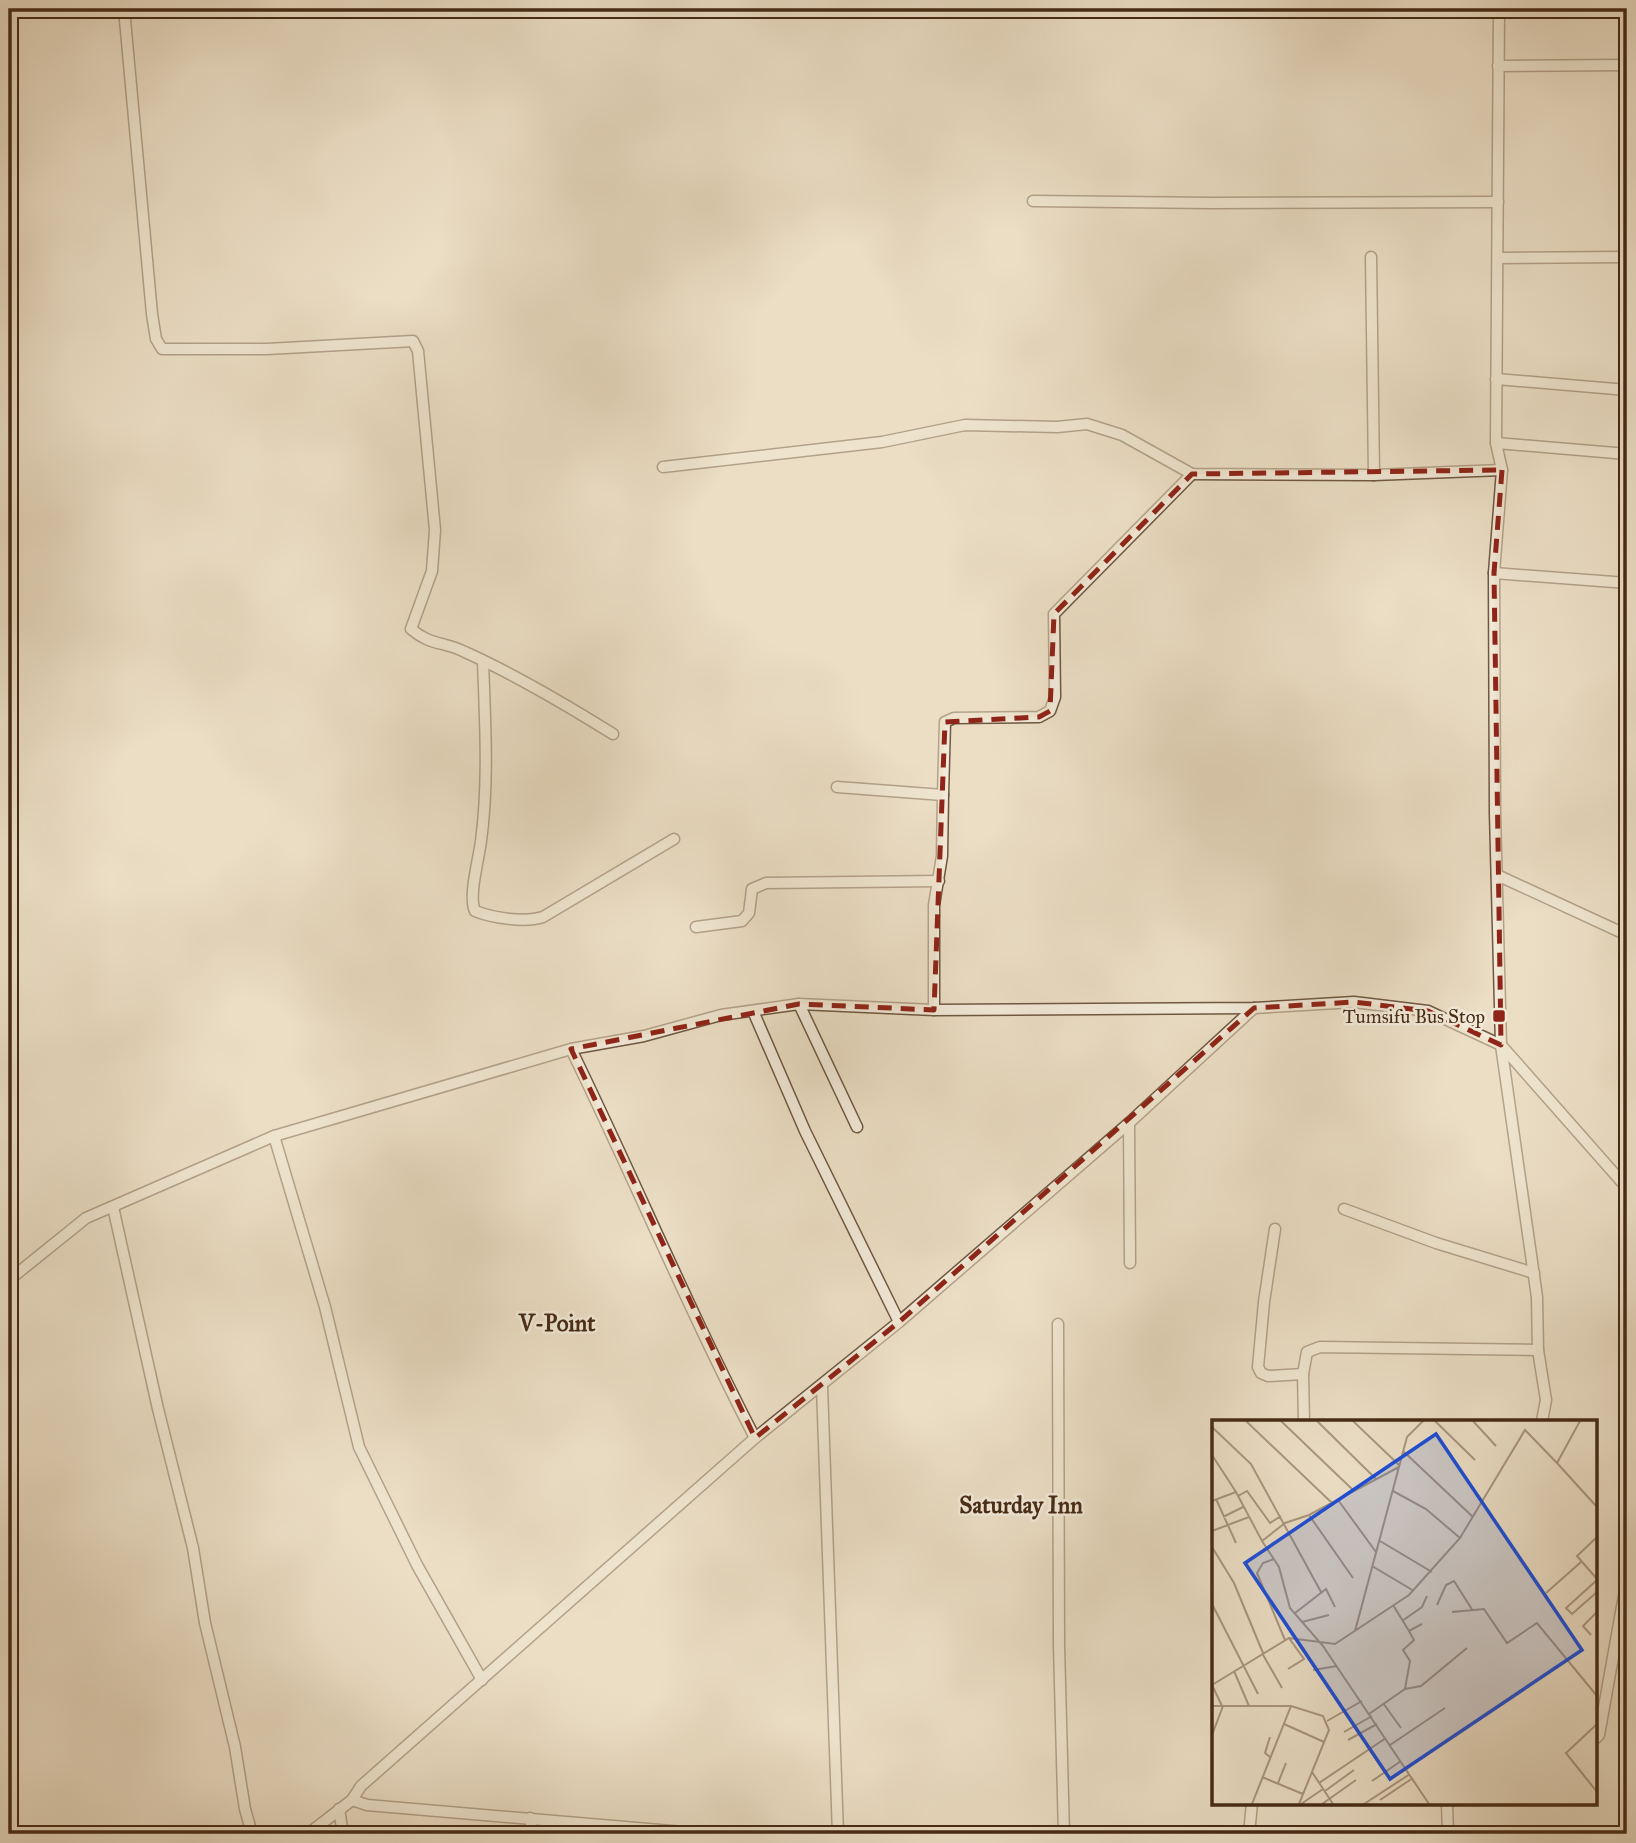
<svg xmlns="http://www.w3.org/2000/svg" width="1636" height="1843" font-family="'IM FELL Great Primer',serif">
<rect width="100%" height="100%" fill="#ebdec5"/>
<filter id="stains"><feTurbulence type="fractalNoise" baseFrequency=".00286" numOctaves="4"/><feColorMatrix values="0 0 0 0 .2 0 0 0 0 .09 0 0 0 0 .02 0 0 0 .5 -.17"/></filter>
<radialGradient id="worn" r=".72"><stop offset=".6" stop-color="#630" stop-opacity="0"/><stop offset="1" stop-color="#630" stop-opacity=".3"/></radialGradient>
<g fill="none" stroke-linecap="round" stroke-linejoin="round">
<g stroke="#6f5841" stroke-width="13">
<g id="street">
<path d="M124,9L152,314L156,339L162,349H267L413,341L418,351L435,530L432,571L411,629C431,646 443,641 465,652C516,675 565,704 613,734"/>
<polyline points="1499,9 1496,443 1502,470 1494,573 1495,813 1501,1045 1537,1297 1538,1350 1546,1400 1542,1421"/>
<polyline points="1498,66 1627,65"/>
<polyline points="1033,201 1210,203 1498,202"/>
<polyline points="1371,257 1374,475"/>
<polyline points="1498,258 1627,257"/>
<polyline points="1496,379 1627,390"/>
<polyline points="1496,443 1627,454"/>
<polyline points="663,467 882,442 965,425 1057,427 1087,424 1122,435 1192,474 1374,475 1502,470"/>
<polyline points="1494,573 1627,583"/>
<path d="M483,661C485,720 489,781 481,841C479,858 468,897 475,911C493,918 525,923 543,917L674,839"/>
<polyline points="837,787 943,795 942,856 934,905 934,1010"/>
<polyline points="943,795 945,722 954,718 1039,717 1050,711 1055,697 1054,614 1192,474"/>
<polyline points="1497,875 1627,935"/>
<polyline points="696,927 742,921 749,913 752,889 766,883 939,881"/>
<polyline points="799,1004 857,1127"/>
<polyline points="753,1011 805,1131 899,1322"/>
<path d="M571,1049C634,1178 689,1311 755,1438"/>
<polyline points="1129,1123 1130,1263"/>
<polyline points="274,1136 325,1307 359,1447 417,1565 482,1680"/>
<polyline points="113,1207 158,1409 193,1548 205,1623 235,1747 245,1809 252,1834"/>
<polyline points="1344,1209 1436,1243 1534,1273"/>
<polyline points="1275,1229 1264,1302 1258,1367 1261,1373 1268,1376 1303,1374 1307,1352 1320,1347 1538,1350"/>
<polyline points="9,1280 86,1218 274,1136 571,1049 644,1036 721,1015 799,1004 934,1010 1254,1008 1354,1002 1428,1011 1501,1045 1627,1188"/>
<polyline points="1058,1324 1059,1646 1064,1834"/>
<polyline points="1303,1374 1304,1421"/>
<polyline points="822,1387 838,1834"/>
<polyline points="1596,1738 1599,1735 1627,1579"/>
<polyline points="352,1800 367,1805 707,1834"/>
<polyline points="1447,1803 1448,1834"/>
<polyline points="339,1809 343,1834"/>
<polyline points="530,1818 533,1834"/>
<polyline points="308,1834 352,1800 361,1786 755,1438 899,1322 1129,1123 1254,1008"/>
<polyline points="1249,1834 1252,1803"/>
</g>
</g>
<use href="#street" stroke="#f2ead9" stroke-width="10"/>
</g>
<path d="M0 0H1636V1843H0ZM1502,470L1494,573L1501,1045L1428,1011L1354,1002L1254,1008L899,1322L755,1438L571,1049L799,1004L934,1010L945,722L1039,717L1050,711L1054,614L1192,474Z" fill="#ebdec5" fill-opacity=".55" fill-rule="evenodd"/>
<path fill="none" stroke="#8f2418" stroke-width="5" stroke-dasharray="14 9" stroke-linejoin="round" d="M1502,470L1494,573L1501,1045L1428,1011L1354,1002L1254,1008L899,1322L755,1438L571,1049L799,1004L934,1010L945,722L1039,717L1050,711L1054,614L1192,474Z"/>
<rect fill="#8f2418" stroke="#f2ead9" stroke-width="2.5" x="1492" y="1009" width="14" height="14" rx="3.5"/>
<g text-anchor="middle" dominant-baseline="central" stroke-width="5" stroke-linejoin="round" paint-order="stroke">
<g font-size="19" fill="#462b15" stroke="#f2ead9" text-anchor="end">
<text x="1485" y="1016">Tumsifu Bus Stop</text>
</g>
<g font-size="23" font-weight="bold" fill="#462b15" stroke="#f2ead9">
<text x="557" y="1323">V-Point</text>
<text x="1021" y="1505">Saturday Inn</text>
</g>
</g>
<g transform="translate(1212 1420)">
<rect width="385" height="385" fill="#ebdec5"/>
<path fill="none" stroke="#a9967f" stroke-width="2" d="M34,1L120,83M69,1L142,71M105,1L164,59M141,1L187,45M223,1L263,40M261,1L284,26M0,7L39,44L109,172M191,31L261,97M0,35L24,72M345,43L385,87M181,71L214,89L248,118M26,76L35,71L58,103L69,96M4,79L24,123M126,80L164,132M0,81L24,72L50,121L73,103L97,95L187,47M97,95L141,158M11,97L31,87M0,111L37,97M385,117L365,136L385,159M50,121L67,147L78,188L111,226L217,384M168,121L220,152M0,127L22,163L51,233M62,139L51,143L45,153L73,220M160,146L202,171M385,160L354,188L360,194L385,172M334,173L369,142M0,184L46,274M181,185L197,211L210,204M225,185L234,165L242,161L261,191M240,192L272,189L295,223L325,203L385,276M83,193L114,169L123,187M190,201L210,187L215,176M90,202L117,195M143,211L195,17L211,1M379,215L371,206L385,192M50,233L70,268M76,249L92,239L77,218M101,250L125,246M22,251L37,286M0,265L77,218L123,224L197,175L248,118L313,10L345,43L368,1M0,265L10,286M193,269L198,241L191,230L202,220L197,211M171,283L189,308M0,286H79L111,296L117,310L87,384M157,294L193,269L209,266L255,228M115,301L150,281M72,304L112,322M385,304L354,333L385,372M132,312L160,296M0,315L11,286M58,317L53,333L58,337M136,320L165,304M178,325L233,288M100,352L121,384M50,357L91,374M160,361L189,341M66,363L74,343M107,363L174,318M113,371L142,350M168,380L201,358M40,384L79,286M89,384L111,369M110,384L144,360M152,384L198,354"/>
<path fill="#1d4ed8" fill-opacity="0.15" stroke="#1d4ed8" stroke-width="3.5" d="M224,14L370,230L178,359L33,143Z"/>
<rect width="385" height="385" fill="none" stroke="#462b15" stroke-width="3.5"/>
</g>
<rect width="1636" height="1843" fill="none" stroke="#ebdec5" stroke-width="35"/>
<rect x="10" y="10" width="1615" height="1822" fill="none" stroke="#462b15" stroke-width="3.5"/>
<rect x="18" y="18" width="1601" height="1808" fill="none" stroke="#462b15" stroke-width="2"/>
<rect width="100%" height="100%" filter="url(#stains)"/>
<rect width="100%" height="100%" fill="url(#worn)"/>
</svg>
